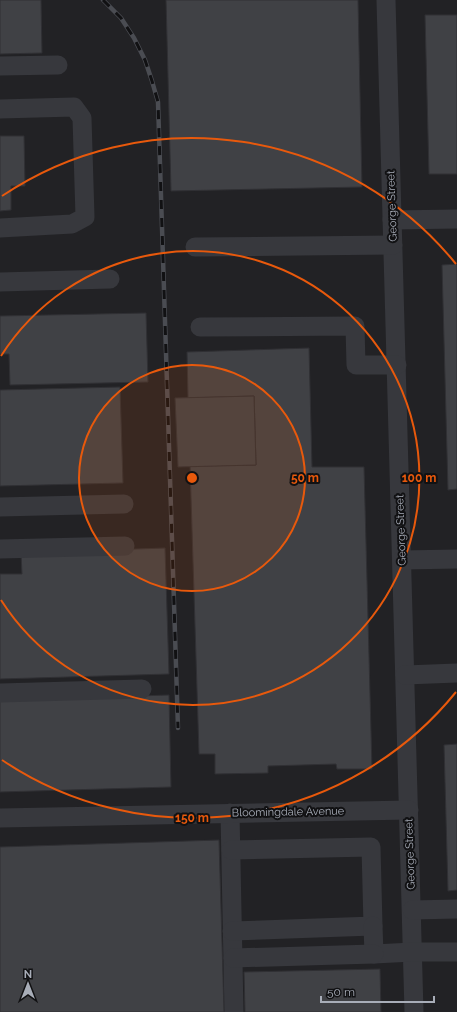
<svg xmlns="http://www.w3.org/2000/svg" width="457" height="1012" font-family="Raleway,sans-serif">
<rect width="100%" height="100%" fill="#161618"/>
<rect fill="#222225" x="0" y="0" width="457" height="1012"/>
<g fill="#404145" stroke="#303034">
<polygon points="0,0 41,0 42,53 0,54"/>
<polygon points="166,0 358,0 362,187 171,191"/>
<polygon points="425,15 457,15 457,174 429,174"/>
<polygon points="0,136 24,136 25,186 11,186 11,210 0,211"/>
<polygon points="457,264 457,489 448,490 442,265"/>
<polygon points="146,313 148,382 10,385 9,354 0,354 0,316"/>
<polygon points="309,348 312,467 364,467 372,769 337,769 336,764 268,766 268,773 215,774 215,754 199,754 190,466 256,465 254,396 188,398 187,352"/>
<polygon points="120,387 123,483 0,486 0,390"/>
<polygon points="254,396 256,465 178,467 175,398"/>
<polygon points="165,548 169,674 0,679 0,574 22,574 21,553"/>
<polygon points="169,695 171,787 0,792 0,700"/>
<polygon points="457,744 457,890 448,891 444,745"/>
<polygon points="219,840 224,1012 0,1012 0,847"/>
<polygon points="380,969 381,1012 245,1012 244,972"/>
</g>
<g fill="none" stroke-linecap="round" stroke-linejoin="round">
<g stroke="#37383d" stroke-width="19">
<polyline points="386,0 414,1012"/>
<polyline points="0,66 58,65"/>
<polyline points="0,109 74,107 82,118 85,217 72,224 0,228"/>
<polyline points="392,220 457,219"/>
<polyline points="195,247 393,245"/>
<polyline points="0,282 110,279"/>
<polyline points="200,327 355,326 356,365 397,365"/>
<polyline points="0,507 124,504"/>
<polyline points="0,549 125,546"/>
<polyline points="402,560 457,559"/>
<polyline points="405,675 457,673"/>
<polyline points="0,693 142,689"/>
<polyline points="230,813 234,1012"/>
<polyline points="0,818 409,810"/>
<polyline points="231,850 371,847 373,926 232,931"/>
<polyline points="412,910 457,909"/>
<polyline points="373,926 374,954 413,952 457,952"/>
<polyline points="233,958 374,954"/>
</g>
<g stroke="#4a4c52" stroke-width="4.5">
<polyline id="rail" points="103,0 121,18 134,38 145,60 152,81 158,102 178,728"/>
</g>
<use href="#rail" stroke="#111113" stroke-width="3" stroke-dasharray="9" stroke-linecap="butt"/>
</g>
<circle cx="192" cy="478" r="113" fill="#e8590c" fill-opacity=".12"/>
<g fill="none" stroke="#e8590c" stroke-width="2">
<circle cx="192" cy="478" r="113"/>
<path d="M1 356A227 227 0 1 1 1 600"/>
<path d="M456 692A340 340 0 0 1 2 760M2 196A340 340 0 0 1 456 264"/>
</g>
<g text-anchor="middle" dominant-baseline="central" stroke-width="4" stroke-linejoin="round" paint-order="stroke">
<g font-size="11" fill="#a8adb8" stroke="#111113">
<text transform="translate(392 206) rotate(-92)">George Street</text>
<text transform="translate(401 530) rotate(-92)">George Street</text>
<text transform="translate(288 812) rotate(-1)">Bloomingdale Avenue</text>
<text transform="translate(410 854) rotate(-92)">George Street</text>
</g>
</g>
<circle cx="192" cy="478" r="6" fill="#e8590c" stroke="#111113" stroke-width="2"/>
<g font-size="12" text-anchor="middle" font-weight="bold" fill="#e8590c" stroke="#111113" stroke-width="4" stroke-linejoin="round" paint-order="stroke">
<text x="305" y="482">50 m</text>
<text x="419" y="482">100 m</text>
<text x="192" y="822">150 m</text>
</g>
<g transform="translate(28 984)" stroke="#111113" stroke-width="3" paint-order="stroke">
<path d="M0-3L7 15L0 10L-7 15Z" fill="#a8adb8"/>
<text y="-6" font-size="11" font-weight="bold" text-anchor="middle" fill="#a8adb8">N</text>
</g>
<path d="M321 996v6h113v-6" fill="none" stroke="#a8adb8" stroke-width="2"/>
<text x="327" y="996" font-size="12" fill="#a8adb8" stroke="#111113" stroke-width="3" paint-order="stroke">50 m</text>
</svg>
